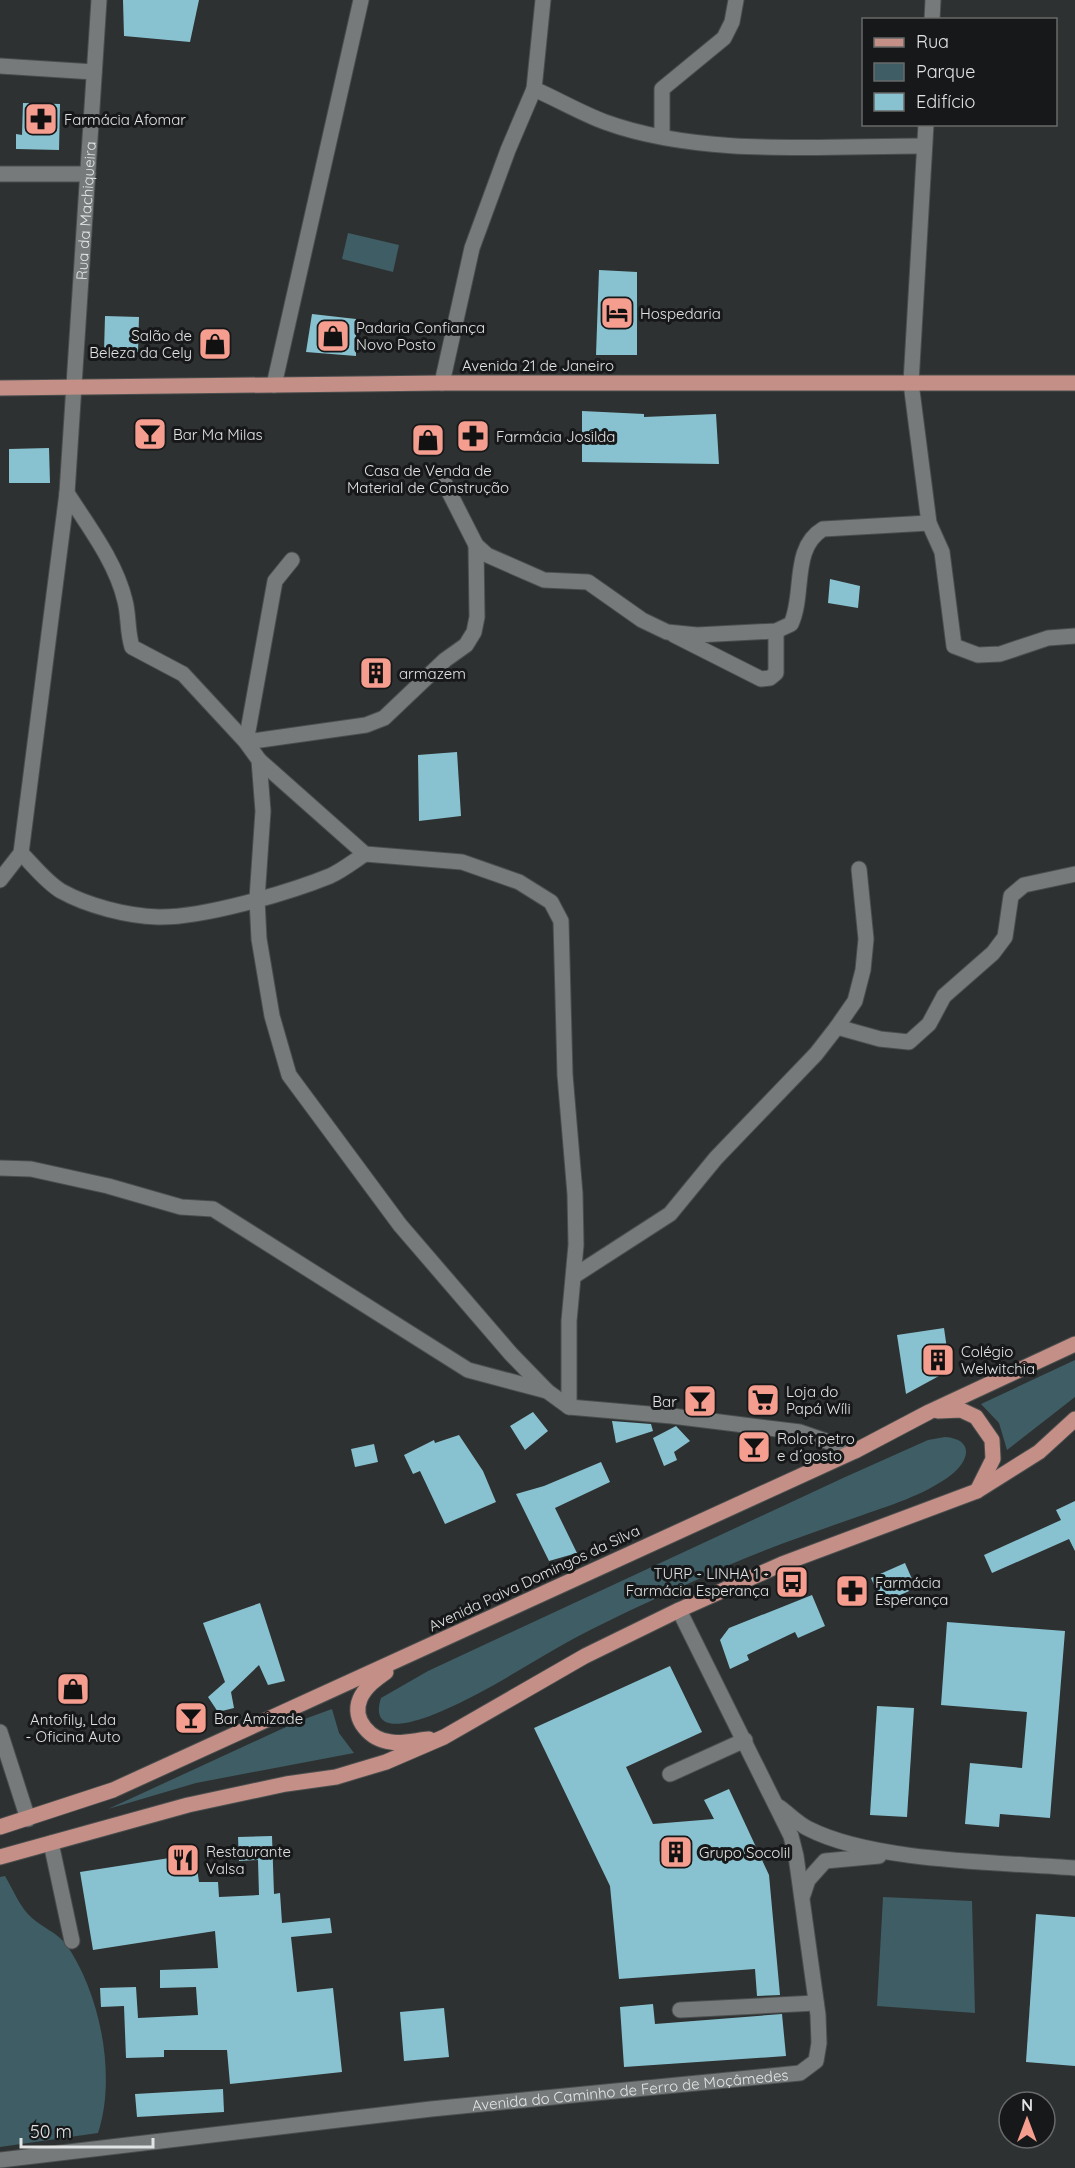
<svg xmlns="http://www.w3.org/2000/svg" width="1075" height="2168" font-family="Quicksand,sans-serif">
<rect width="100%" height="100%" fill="#2e3131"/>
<g fill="#3e5d64">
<polygon points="348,233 399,245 393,272 342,259"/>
<polygon points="1075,1360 1075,1397 1007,1450 999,1423 981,1404"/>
<path d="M945,1437C973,1439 971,1459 951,1475C925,1495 888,1506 857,1517C814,1532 771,1547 729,1565C677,1589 624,1612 573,1639C529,1663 489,1691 442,1711C424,1719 367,1741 381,1698L428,1671L843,1478L928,1440Z"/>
<polygon points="332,1709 339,1733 354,1753 196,1783 108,1809 299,1721"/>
<path d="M5,1876C13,1889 20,1908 32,1918C42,1927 57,1933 65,1943C100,1991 117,2076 98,2133L0,2147V1877Z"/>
<polygon points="883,1897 972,1901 975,2013 877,2006"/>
</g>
<g fill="#88c2d0">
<polygon points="123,0 199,0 190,42 124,36"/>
<polygon points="23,103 60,104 59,150 16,149 16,134 22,135"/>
<polygon points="599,270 637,272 637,355 596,355"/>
<polygon points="312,314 356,319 356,356 306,352"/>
<polygon points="105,316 139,317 138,352 104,352"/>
<polygon points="582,411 644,414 644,417 716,414 719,464 582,462"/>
<polygon points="49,448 50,483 9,483 9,449"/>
<polygon points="830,579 860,586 858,608 828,603"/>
<polygon points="457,752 461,816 419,821 418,755"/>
<polygon points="944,1328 950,1370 906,1394 897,1335"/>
<polygon points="533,1412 548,1431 525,1450 510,1426"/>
<polygon points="612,1421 651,1424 653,1431 616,1443"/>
<polygon points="676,1426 690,1441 674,1452 677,1460 664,1466 653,1438"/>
<polygon points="459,1435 483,1471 496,1502 445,1524 420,1471 413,1474 404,1455 434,1440 435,1443"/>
<polygon points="374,1444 378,1462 355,1467 351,1449"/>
<polygon points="601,1462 610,1482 555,1508 577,1553 549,1561 516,1494 544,1486"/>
<polygon points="1075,1501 1075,1551 1069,1539 992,1573 984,1555 1061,1520 1056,1510"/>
<polygon points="905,1563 916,1588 882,1603 871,1578"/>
<polygon points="812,1595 825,1626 798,1638 795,1632 747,1655 749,1660 730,1669 720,1640 729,1628"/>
<polygon points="260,1603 285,1681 268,1685 259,1665 231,1692 234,1708 218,1712 208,1697 225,1682 203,1623"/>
<polygon points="947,1622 1065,1631 1050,1818 1000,1814 999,1827 965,1824 970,1763 1022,1768 1027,1712 941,1705"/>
<polygon points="670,1666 702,1732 626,1767 653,1824 714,1819 704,1800 729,1789 769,1875 780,1995 757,1996 755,1969 619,1979 610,1886 534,1728"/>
<polygon points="877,1706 914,1708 907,1817 870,1815"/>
<polygon points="272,1836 274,1894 280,1893 282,1923 330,1918 332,1933 291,1937 297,1992 333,1988 342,2072 230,2084 227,2050 164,2050 164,2057 126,2058 124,2006 101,2007 100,1988 136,1987 138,2018 198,2015 196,1987 160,1988 160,1970 218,1968 215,1931 93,1950 80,1872 195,1854 199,1882 218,1882 219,1897 259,1895 258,1860 239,1861 238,1837"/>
<polygon points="1036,1914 1075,1917 1075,2066 1026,2062"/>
<polygon points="653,2004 655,2024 782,2014 786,2056 624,2067 620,2007"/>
<polygon points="444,2008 449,2057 404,2061 400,2012"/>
<polygon points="223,2089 224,2112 137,2117 135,2094"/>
</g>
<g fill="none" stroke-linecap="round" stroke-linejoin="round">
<g stroke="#4b4e4e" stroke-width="17">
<g id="minor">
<polyline points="932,20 933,0"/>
<polyline points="0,66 94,72"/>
<path d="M534,89C557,99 581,113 605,122C701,157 823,146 924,146"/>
<polyline points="926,124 911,383 929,523 942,552 954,646 978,655 1000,654 1048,638 1075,636"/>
<polyline points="662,136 662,89 724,38 732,22 736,0"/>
<polyline points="0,174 88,174"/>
<polyline points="442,383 472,248 508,150 534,89 543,0"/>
<polyline points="274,385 361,0"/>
<path d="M445,484L476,545L487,555L544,580L588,582L642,620L667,632L697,635L776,631L791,624C805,594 791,548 823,529L929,523"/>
<path d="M67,493C88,526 116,562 125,601C129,616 127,631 132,647L183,674L246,742L259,760L263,811L257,899L259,939L272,1016L289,1075L400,1225L511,1354L547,1391L569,1407L672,1416L800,1432L855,1451"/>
<polyline points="292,560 275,581 246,742 366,725 384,718 445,660 466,645 474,632 477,617 476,545"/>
<polyline points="674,635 761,679 770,678 776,673 776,631"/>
<polyline points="259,760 365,854 462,862 519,882 551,902 561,921 565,1075 575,1194 576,1245 569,1321 569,1407"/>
<path d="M21,853C33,865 46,882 61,891C88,906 127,916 158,917C202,918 288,893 330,876C343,870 354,861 365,854"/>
<path id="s1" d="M0,880L21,853L67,493L99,0"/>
<polyline points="837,1027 880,1039 909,1042 929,1024 944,996 993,953 1005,937 1011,896 1024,885 1075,874"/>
<polyline points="0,1168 31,1169 108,1186 181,1207 213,1209 468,1370 547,1391"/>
<polyline points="574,1276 670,1214 716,1158 816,1054 837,1027 855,1001 863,970 866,939 859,869"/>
<polyline points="0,1732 28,1819"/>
<polyline points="670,1774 745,1740"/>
<path d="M779,1807C789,1814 798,1824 809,1829C874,1862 1000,1862 1075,1868"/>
<polyline points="51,1843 72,1941"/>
<polyline points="803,1895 808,1880 825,1861 879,1856"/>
<polyline points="680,2010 816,2003"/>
<path id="s2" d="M0,2160L431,2109L800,2073L816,2061L819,2043L818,2015L796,1856L791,1836L679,1610"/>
</g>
</g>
<g stroke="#4b4e4e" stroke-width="17">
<g id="major">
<polyline points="0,388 442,383 1075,383"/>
<polyline points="938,1411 961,1410 976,1417 992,1440 993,1459 977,1491"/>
<path d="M386,1672C376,1679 365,1687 360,1699C351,1720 371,1740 391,1742C402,1744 417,1740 429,1739"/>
<polyline points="0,1827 113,1790 855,1451 929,1412 1075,1344"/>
<polyline points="0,1857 188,1805 286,1784 336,1777 386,1762 444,1737 585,1656 679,1610 782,1564 977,1491 1039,1452 1075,1419"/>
</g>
</g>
<use href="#minor" stroke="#777a7b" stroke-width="15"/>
<use href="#major" stroke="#c38f86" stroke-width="15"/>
</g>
<defs>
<g id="pharmacy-square" transform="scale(1.725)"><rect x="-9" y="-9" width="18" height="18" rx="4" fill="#f59d8e" stroke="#171819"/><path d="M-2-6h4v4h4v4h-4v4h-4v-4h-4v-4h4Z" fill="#111"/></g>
<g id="hotel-square" transform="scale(1.725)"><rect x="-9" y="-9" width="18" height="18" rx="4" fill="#f59d8e" stroke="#171819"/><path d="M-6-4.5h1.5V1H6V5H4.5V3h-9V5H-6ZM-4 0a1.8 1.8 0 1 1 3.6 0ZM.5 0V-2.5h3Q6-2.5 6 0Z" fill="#111"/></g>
<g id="shop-square" transform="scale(1.725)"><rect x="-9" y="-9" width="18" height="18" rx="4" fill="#f59d8e" stroke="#171819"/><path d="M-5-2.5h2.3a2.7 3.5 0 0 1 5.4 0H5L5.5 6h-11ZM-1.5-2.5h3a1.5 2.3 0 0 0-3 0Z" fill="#111"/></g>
<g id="bar-square" transform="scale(1.725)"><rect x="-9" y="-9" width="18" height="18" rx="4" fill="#f59d8e" stroke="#171819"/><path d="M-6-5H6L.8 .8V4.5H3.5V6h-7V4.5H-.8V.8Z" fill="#111"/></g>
<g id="building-square" transform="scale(1.725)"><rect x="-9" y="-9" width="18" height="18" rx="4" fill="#f59d8e" stroke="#171819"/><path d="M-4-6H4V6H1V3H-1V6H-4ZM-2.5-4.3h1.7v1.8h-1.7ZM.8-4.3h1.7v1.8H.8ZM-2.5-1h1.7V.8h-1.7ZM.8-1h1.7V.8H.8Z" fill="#111"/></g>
<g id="supermarket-square" transform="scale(1.725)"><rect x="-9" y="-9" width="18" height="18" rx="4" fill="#f59d8e" stroke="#171819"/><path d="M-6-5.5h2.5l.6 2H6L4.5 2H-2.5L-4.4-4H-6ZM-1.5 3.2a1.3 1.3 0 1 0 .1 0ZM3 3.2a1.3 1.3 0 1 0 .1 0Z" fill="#111"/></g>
<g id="bus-square" transform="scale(1.725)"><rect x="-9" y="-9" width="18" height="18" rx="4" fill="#f59d8e" stroke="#171819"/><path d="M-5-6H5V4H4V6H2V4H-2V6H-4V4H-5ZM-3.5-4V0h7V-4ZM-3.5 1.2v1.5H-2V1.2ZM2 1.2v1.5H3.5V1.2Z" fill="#111"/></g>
<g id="restaurant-square" transform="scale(1.725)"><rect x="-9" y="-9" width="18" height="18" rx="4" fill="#f59d8e" stroke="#171819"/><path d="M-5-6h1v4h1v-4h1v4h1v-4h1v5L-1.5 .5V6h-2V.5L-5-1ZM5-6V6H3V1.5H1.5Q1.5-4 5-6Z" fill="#111"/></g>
</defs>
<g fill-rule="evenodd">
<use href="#pharmacy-square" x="41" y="119"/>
<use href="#hotel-square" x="617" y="313"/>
<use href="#shop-square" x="333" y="336"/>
<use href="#shop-square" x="215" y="344"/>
<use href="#bar-square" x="150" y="434"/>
<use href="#pharmacy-square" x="473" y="436"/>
<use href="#shop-square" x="428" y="440"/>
<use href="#building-square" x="376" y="673"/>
<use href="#building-square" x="938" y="1360"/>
<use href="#supermarket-square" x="763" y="1400"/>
<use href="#bar-square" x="700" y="1401"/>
<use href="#bar-square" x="754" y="1447"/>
<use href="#bus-square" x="792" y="1582"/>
<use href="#pharmacy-square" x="852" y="1591"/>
<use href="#shop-square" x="73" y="1689"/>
<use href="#bar-square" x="191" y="1718"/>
<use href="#building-square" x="676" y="1852"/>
<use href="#restaurant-square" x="183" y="1860"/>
</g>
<g text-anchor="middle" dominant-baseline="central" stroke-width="6" stroke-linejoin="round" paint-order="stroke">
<g font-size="15" fill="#e2e4e4" stroke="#171819" text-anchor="start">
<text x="64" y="119">Farmácia Afomar</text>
<text x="640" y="313">Hospedaria</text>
<text x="356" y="327">Padaria Confiança<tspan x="356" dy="17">Novo Posto</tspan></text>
<text x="192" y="335" text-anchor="end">Salão de<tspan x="192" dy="17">Beleza da Cely</tspan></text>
<text x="173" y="434">Bar Ma Milas</text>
<text x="496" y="436">Farmácia Josilda</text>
<text x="428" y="470" text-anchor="middle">Casa de Venda de<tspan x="428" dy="17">Material de Construção</tspan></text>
<text x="399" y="673">armazem</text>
<text x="961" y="1351">Colégio<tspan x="961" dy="17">Welwitchia</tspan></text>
<text x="786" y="1391">Loja do<tspan x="786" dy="17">Papá Wíli</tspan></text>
<text x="677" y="1401" text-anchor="end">Bar</text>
<text x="777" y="1438">Rolot petro<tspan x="777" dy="17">e d´gosto</tspan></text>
<text x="769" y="1573" text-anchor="end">TURP - LINHA 1 -<tspan x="769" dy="17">Farmácia Esperança</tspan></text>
<text x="875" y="1582">Farmácia<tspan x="875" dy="17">Esperança</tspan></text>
<text x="214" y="1718">Bar Amizade</text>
<text x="73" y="1719" text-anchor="middle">Antofily, Lda<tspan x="73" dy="17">- Oficina Auto</tspan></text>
<text x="206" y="1851">Restaurante<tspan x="206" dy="17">Valsa</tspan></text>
<text x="699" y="1852">Grupo Socolil</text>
</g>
<g font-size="15" fill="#e2e4e4" stroke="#171819">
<text stroke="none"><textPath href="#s1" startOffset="680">Rua da Machiqueira</textPath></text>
<text x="538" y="365">Avenida 21 de Janeiro</text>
<text transform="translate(534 1578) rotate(-25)">Avenida Paiva Domingos da Silva</text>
<text stroke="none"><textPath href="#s2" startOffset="634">Avenida do Caminho de Ferro de Moçâmedes</textPath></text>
</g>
</g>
<rect x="862" y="18" width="195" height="108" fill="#171819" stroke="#686a6a" stroke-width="1.5"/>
<rect x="874" y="38" width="30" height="9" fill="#c38f86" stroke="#686a6a" stroke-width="1.5"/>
<text x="916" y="48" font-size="18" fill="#e2e4e4">Rua</text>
<rect x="874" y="63" width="30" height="18" fill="#3e5d64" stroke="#686a6a" stroke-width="1.5"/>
<text x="916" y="78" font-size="18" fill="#e2e4e4">Parque</text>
<rect x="874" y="93" width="30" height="18" fill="#88c2d0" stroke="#686a6a" stroke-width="1.5"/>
<text x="916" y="108" font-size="18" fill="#e2e4e4">Edifício</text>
<g transform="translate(1027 2120)"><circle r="28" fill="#171819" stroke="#686a6a" stroke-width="1.5"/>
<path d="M0-4.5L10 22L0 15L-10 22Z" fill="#f59d8e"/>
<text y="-9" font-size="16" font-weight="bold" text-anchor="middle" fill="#e2e4e4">N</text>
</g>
<path d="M21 2138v9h132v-9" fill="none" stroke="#e2e4e4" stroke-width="3"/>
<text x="30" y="2138" font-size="18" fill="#e2e4e4" stroke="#171819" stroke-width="4.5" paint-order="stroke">50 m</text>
</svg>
